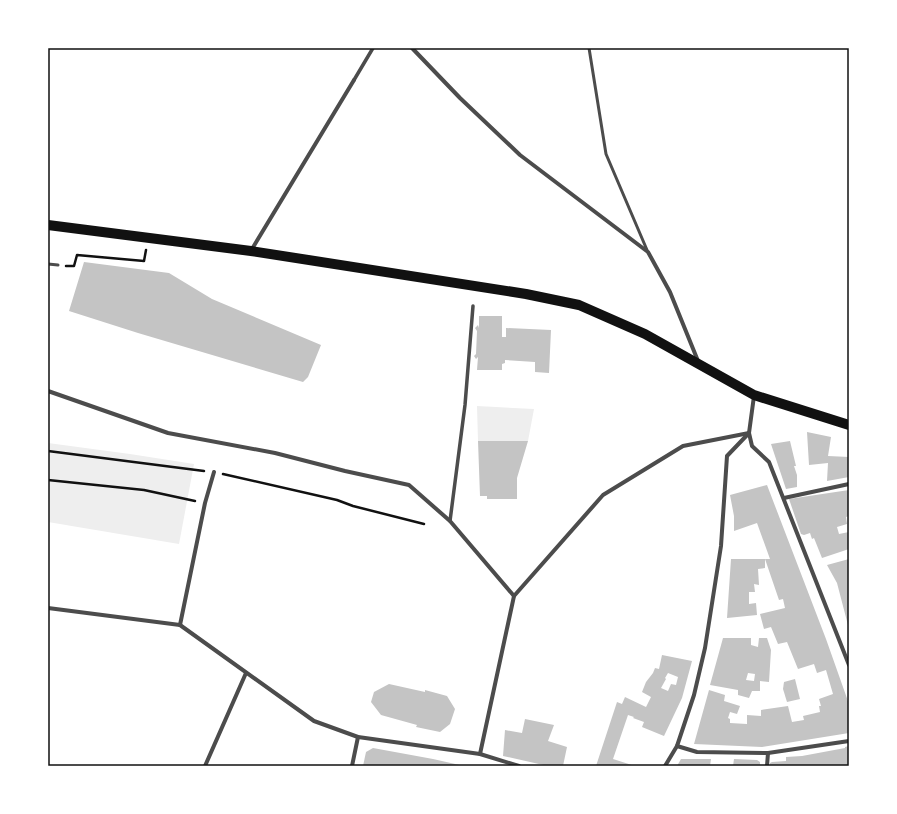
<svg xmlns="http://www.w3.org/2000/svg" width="897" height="814" font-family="'Golos Text',sans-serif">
<rect width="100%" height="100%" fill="#fff"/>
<g fill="#eee">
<polygon points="477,406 534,409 528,441 478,441"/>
<polygon points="48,443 130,454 194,464 179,544 48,522"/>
</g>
<g fill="#c4c4c4" fill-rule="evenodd">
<polygon points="84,262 169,273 212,299 321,345 308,377 303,382 138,333 69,311"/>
<polygon points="479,316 502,316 502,337 506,337 506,328 551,330 549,373 535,372 535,362 505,360 505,363 502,364 502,370 477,370 478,357 476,359 474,356 476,354 477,331 475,328 478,325 479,328"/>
<polygon points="807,432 831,437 828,456 849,457 849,477 827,481 828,463 809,465"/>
<polygon points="478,441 528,441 517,478 517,499 487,499 487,496 480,496"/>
<polygon points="790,441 796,466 794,466 797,475 797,487 786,489 771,444"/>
<polygon points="767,485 826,639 849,704 849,733 762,747 694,744 709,690 725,695 724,701 740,706 737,714 730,712 728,718 730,719 730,723 747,724 747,715 761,716 761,710 788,706 792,722 804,720 803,716 820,712 819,706 821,706 819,699 833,694 826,670 817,673 814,664 798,669 787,642 778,644 771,627 764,629 760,614 785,608 783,599 779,600 765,559 765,568 758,569 759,585 754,584 755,592 749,592 749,604 756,603 757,615 727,618 731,559 770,559 757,523 734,531 734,516 730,495"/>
<polygon points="849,490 849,516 846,517 847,524 837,527 839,534 849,532 849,549 822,558 814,538 812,539 810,533 804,535 801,534 789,499"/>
<polygon points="849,559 849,629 837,583 827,565"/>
<path d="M723,638H751V645L758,647L759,638H767L771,650L769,682L760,681V691H752L749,698L738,695V690L710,685ZM748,673L755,674L754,681L746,680Z"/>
<path d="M662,655L692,661L682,698L664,736L642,727L644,722L633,718L634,717L628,715L613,759L635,766H596L617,702L622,704L625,697L646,707L651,697L642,692L646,682L653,673L655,668L659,669ZM668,673L678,677L676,685L671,684L668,691L661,688L666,679L665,678Z"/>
<polygon points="795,679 800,699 787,702 783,689 784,682"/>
<polygon points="389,684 425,692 425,690 447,696 455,709 450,724 440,732 416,727 417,725 381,715 371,702 374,692"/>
<polygon points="525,719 554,725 548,741 567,747 563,766 548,766 503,756 505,730 522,733"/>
<polygon points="849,746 849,766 770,766 770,763 772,762 786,761 786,757 802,756 845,748 845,747"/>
<polygon points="373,748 433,759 464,766 363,766 366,752"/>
<polygon points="681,759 711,759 710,766 677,766"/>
<polygon points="734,759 757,760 760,762 760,766 733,766"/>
</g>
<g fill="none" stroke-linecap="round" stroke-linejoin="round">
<g stroke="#111" stroke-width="2.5">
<polyline points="66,266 74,266 77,255 144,261 146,250"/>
<polyline points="48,451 204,471"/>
<polyline points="223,474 337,500 353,506 424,524"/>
<polyline points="48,480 144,490 195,501"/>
</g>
<g stroke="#4c4c4c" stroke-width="3">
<polyline points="589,48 606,154 647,250"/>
<polyline points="48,264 58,265"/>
</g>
<g stroke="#4c4c4c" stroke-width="3.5">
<polyline points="354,80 373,48"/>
<polyline points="450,521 465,405 473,306"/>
</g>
<g stroke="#4c4c4c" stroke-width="4">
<polyline points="412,48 460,98 520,155 648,252 670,292 698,361"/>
<polyline points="252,249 354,80"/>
<polyline points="48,391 168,433 275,453 345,471 409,485 450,521 514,596"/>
<polyline points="754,396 749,433 752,446 769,462 849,665"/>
<polyline points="784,498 849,484"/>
<polyline points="48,608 180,625 314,721 358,737 480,754 519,766"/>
<polyline points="180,625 205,503 214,472"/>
<polyline points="677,746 697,752 768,753 849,741"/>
<polyline points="480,754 514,596 603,495 683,446 749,433"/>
<polyline points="205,766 246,673"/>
<polyline points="352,766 358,737"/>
<polyline points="665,766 677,746 694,695 705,648 721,546 727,456 749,433"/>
<polyline points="767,766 768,753"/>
</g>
<polyline stroke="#111" stroke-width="10" points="48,225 251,251 526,294 579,305 645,334 754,395 849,425"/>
</g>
<rect width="897" height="814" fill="none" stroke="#ffffff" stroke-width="98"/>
<rect x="49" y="49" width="799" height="716" fill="none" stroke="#111" stroke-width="1.5"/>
</svg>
